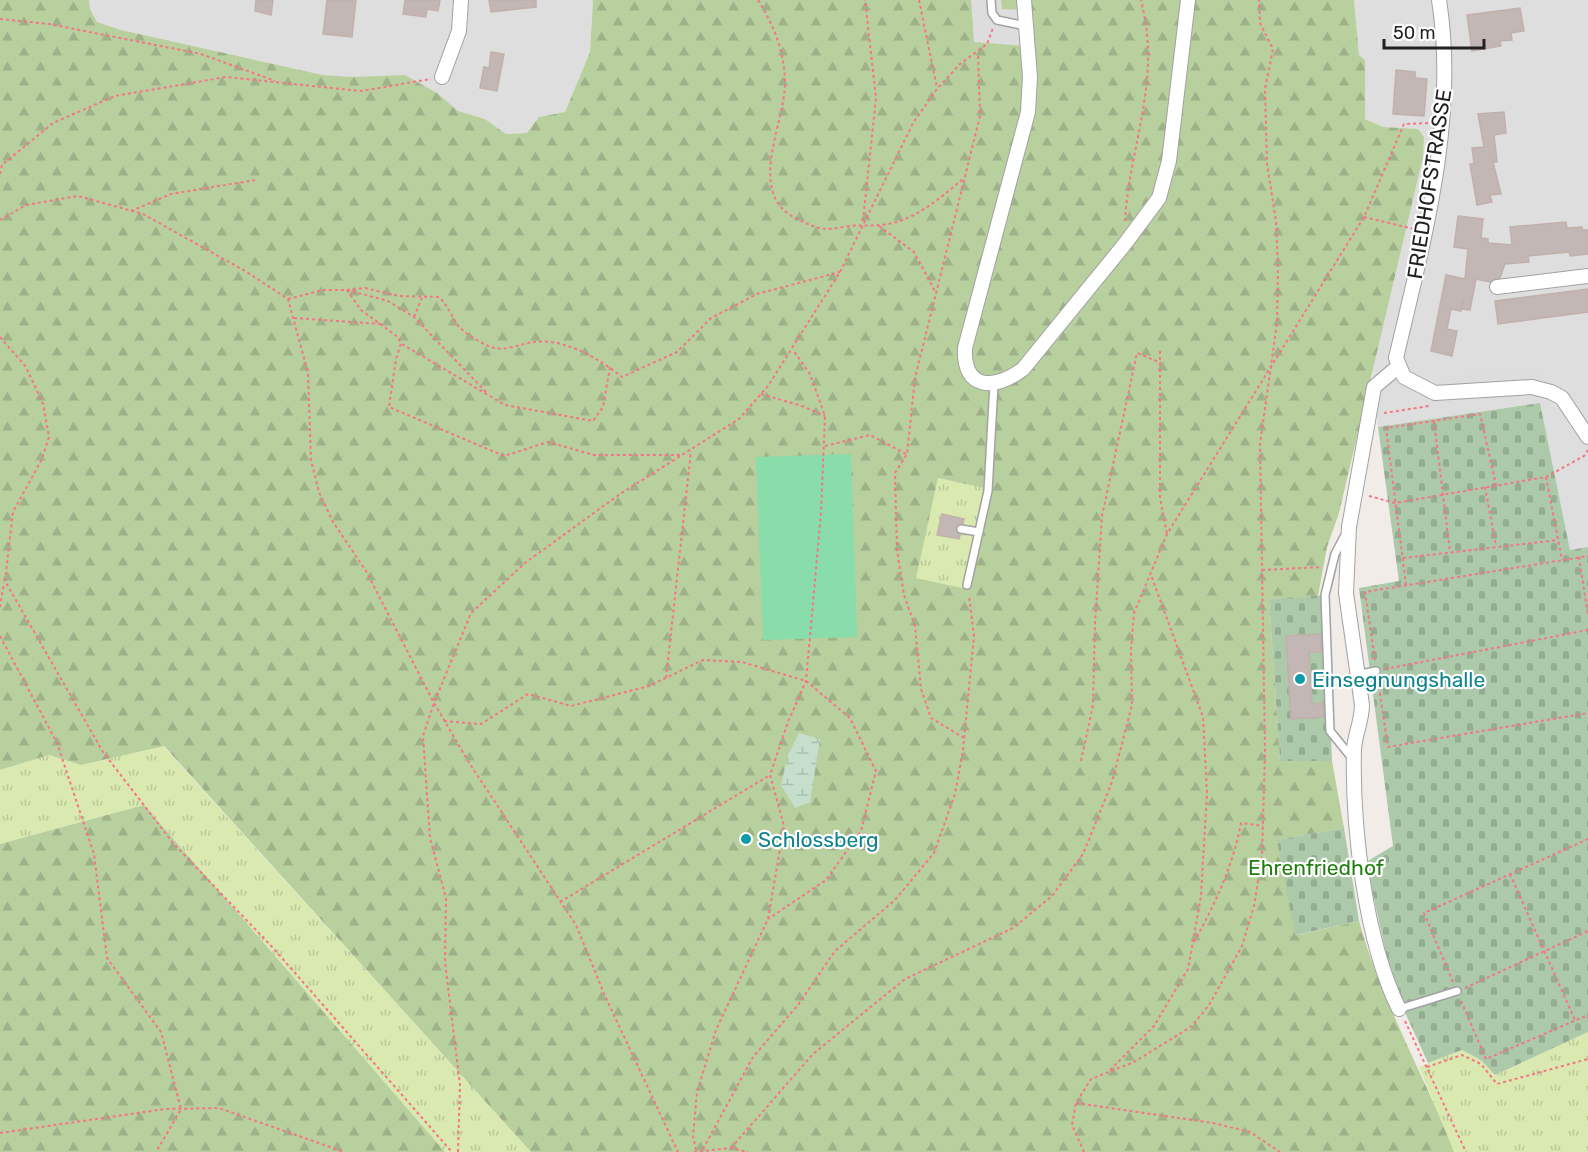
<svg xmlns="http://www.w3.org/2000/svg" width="1588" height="1152" font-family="Rubik,sans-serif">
<defs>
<pattern id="grass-tufts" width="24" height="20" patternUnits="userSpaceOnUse" patternTransform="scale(1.5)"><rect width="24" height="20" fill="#d9e9b0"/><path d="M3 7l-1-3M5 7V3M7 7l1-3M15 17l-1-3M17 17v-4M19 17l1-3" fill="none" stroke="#bac897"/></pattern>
<pattern id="forest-firs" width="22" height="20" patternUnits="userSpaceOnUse" patternTransform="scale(1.5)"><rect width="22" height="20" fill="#b8cf9e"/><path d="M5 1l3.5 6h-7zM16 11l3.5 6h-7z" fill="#9eb188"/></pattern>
<pattern id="wetland-marsh" width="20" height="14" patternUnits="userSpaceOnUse" patternTransform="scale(1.5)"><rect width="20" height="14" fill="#c6dfcd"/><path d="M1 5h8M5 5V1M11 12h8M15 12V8" fill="none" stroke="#aabfb0"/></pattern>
<pattern id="cemetery-stones" width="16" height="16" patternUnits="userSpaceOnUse" patternTransform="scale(1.5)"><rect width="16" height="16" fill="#acc9aa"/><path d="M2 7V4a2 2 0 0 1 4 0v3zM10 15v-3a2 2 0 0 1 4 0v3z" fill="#94ac92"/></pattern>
</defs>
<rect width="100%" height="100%" fill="#f1ece8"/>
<g fill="#dfdede">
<polygon points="89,0 593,0 590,52 565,112 539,117 528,133 506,134 485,119 458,111 437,93 353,77 323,75 121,30 97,22 90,9"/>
<polygon points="1354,0 1588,0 1588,547 1570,550 1540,403 1378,427 1372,367 1423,157 1424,137 1418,129 1383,127 1365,119 1365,61 1359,55"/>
</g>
<g fill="url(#grass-tufts)">
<polygon points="938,478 985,488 962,588 915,578"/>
<polygon points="163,746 531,1152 445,1152 144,805 0,844 0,770 49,755 81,765"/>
<polygon points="1588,1032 1588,1152 1454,1152 1419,1067 1462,1050 1481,1060 1495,1075"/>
</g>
<g fill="url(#forest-firs)" fill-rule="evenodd">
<path d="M0,0H89L90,9L97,22L121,30L323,75L353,77L405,75L437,93L458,111L485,119L506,134L527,133L539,117L565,112L590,52L593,0H1354L1359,55L1365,60V119L1383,127L1418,129L1424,137L1423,157L1339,513L1327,547L1318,596L1269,599L1280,760L1332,761L1344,828L1278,840L1296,935L1359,921C1381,1001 1424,1074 1454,1152H531L164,746L81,765L49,755L0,770ZM938,478L984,488L962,588L916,578Z"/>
<polygon points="144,805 445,1152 0,1152 0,844"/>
</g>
<polygon fill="url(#wetland-marsh)" points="799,733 820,739 810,802 795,808 781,785 788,755"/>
<g fill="url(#cemetery-stones)">
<polygon points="1540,403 1570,550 1588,547 1588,1032 1495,1075 1481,1060 1462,1050 1428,1063 1393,986 1366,862 1393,846 1359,588 1399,581 1378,427"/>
<polygon points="1325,595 1332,761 1280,761 1269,599"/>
<polygon points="1344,828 1359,921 1295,935 1277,840"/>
</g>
<polygon fill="#89ddaa" points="851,454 857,637 763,640 756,457"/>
<g fill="#ddd">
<polygon points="971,0 1001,0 1002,9 1021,10 1024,46 974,42"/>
<polygon points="1541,370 1542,379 1440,386 1440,376"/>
</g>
<g fill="#c2b7b4" stroke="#c2b0ab" stroke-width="1.5">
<polygon points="256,0 273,0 271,15 255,11"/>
<polygon points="327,0 356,0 352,37 323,34"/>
<polygon points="405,0 440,0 438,11 427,9 426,17 403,14"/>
<polygon points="489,0 536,0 536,7 491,12"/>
<polygon points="1520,8 1524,31 1511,33 1512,40 1500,41 1501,46 1472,51 1467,15"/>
<polygon points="491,52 504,54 497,91 480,88 484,67 489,68"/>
<polygon points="1396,70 1415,72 1415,78 1427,79 1424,116 1393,114"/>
<polygon points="1504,112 1506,133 1494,135 1497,162 1493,162 1501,194 1490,195 1492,202 1477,205 1470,164 1474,164 1472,148 1484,147 1478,114"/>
<polygon points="1458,216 1483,219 1481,238 1488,239 1488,243 1512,245 1510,227 1566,222 1567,228 1582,227 1582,230 1588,230 1588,254 1570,256 1569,252 1528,256 1529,262 1505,264 1500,278 1490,282 1476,279 1470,310 1462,309 1463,300 1461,311 1451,309 1447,329 1457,331 1452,356 1431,351 1446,275 1465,279 1468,249 1454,247"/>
<polygon points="1588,289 1588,312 1498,324 1495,301"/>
<polygon points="942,514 964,519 963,524 956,528 960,535 959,539 937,535"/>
<polygon points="1321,634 1321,652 1309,652 1312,704 1323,703 1324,717 1291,719 1286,636"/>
</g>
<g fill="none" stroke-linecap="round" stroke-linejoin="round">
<g stroke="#a2a2a2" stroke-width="10">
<g id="lane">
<polyline points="991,0 992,13 997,20 1026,26"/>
<polyline points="961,529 979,532"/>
<polyline points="1345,535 1335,554 1325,595 1330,731 1352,758"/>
<polyline points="967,585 988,491 994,384"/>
<polyline points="1360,674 1376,671"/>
<polyline points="1399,1009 1457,991"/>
</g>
</g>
<g stroke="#a2a2a2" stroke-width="16">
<g id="street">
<path d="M1024,0L1030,77L1028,112L965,348C963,391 995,390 1023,369L1124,245L1159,198L1169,161L1188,0"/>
<path d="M1439,0C1458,120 1423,242 1396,358L1404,377L1435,393L1532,387L1551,392L1562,398L1588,437"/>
<polyline points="442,77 459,31 461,0"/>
<polyline points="1497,287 1588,276"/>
<path d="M1399,366L1374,387L1349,527L1346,593L1362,705C1362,721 1355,734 1354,749C1352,827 1365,940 1399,1009"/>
</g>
</g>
<g stroke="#f67484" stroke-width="2" stroke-dasharray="3 3" stroke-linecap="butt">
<path d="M758,0C774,26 784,50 785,81C786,123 744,193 797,219C821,230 822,231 849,226C860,225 870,226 880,225C912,223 939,199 963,179"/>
<polyline points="919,0 937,88"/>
<polyline points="0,19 49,24 201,54 275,81"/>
<polyline points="0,174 2,165 53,123 115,96 226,77 361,91 431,79"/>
<polyline points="131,211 171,194 255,180"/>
<polyline points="1364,217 1414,229"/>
<polyline points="0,220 26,205 78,196 143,214 245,271 288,299 308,373 311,460 319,492 333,522 366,571 434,703 468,761 576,925 605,996 678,1152"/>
<polyline points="863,221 876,98 865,0"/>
<path d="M1125,221C1128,168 1146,116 1148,65C1149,43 1146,21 1141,0"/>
<polyline points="879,226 914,252 936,293"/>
<path d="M347,290L365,288L399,296L439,297C448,306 450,313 457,324C462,332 482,344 491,347C504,352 520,344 533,342C565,338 598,358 622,377L677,352L711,318L757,294L840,272"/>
<polyline points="347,290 361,310 398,337 401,343 396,359 389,407 504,456 548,442 594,455 680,455"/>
<polyline points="288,299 323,290 347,290 388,301 414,317 486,392"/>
<polyline points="414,317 423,295"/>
<polyline points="294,318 381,324"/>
<polyline points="0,337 26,367 43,404 49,437 42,459 13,512 5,581 103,752 173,843 274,949 452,1152"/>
<polyline points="402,344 505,405 593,421 603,407 610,367"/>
<polyline points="1160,351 1160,498 1167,534"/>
<polyline points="761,394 802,406 825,416"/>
<polyline points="1384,413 1429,406"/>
<polyline points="1434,421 1450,552"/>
<polyline points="825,446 870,435 906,454"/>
<polyline points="1546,477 1562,560"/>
<polyline points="1485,487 1496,546"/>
<polyline points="1369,496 1395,503 1546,477 1584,456 1588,450"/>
<polyline points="1579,557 1588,615"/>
<polyline points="1403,558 1558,540"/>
<polyline points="1262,570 1322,567"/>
<polyline points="1406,585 1386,428 1480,414 1496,485"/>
<polyline points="0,607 4,583"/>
<polyline points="0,636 57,743 94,854 107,958 161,1032 181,1109 156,1152"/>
<polyline points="1375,660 1365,592 1588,556"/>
<polyline points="1385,669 1588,630"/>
<polyline points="666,678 691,451"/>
<polyline points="1378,681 1388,747 1588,713"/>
<polyline points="444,721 481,724 528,694 571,706 649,686 703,660 742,662 806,681 850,718 876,771 861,831 826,880 768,919"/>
<polyline points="964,738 931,718 921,689 915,626 904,595 897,550 895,473 907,454 915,378 980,116 978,53"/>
<polyline points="1081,761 1093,705 1095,623 1102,516 1137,353 1161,363"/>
<polyline points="1510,874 1575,1020"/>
<polyline points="560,902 770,775"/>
<path d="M1194,942C1215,904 1233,866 1241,823L1263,826"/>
<polyline points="1453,982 1424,913 1588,839"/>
<polyline points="1465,988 1588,931"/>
<polyline points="1461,1001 1486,1059 1588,1015"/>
<polyline points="1405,1021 1466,1152"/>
<polyline points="1427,1067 1462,1055 1481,1064 1497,1084 1588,1059"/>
<polyline points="1110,1070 1154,1026 1188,969 1201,896 1207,793 1203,717 1151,575"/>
<polyline points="1076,1103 1213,1123 1250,1132 1280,1152"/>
<polyline points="0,1133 165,1109 219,1108 344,1152"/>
<polyline points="731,1148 813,1054 905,979 1013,928 1052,896 1083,854 1112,782 1132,705 1131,650 1134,613 1167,534 1364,217 1404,124 1430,123"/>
<polyline points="703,1149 753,1057 798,1005 835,951 895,900 934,853 955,794 963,750 974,636 969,595"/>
<polyline points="696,1150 693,1136 697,1092 716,1030 768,919 784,826 770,775 788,722 806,681 821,513 825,416 810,374 793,350"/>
<polyline points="458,1152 460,1085 445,962 446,898 430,838 423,736 434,703 471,613 525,563 620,494 739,419 768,386 840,272 913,123 937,89 960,64 987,44 993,28"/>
<polyline points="694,1152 731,1148 748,1152"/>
<polyline points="1084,1152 1072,1125 1076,1103 1091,1079 1134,1062 1173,1038 1192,1026 1209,1005 1242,946 1254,906 1262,857 1265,752 1260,444 1277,323 1278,269 1276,221 1267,164 1265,89 1273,49 1260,23 1259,0"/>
</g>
<use href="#lane" stroke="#fff" stroke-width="7"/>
<use href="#street" stroke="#fff" stroke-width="14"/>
</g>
<g fill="#0f9aa8" stroke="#fff" stroke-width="2">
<circle cx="1300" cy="679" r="6"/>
<circle cx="746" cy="839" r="6"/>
</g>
<g text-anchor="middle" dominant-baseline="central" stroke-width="4.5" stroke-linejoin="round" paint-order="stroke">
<g font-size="21" fill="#212121" stroke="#fff">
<text transform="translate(1429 184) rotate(-81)">FRIEDHOFSTRASSE</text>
</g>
<g font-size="21" fill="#0d838f" stroke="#fff" text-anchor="start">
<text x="1312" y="679">Einsegnungshalle</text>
<text x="758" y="839">Schlossberg</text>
</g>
<g font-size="21" fill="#1f7f0f" stroke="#fff">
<text x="1316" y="867">Ehrenfriedhof</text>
</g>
</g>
<path d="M1384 39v9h100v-9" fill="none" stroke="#212121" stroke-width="3"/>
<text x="1393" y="39" font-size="18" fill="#212121" stroke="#ffffff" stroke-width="4.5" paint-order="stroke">50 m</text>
</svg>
